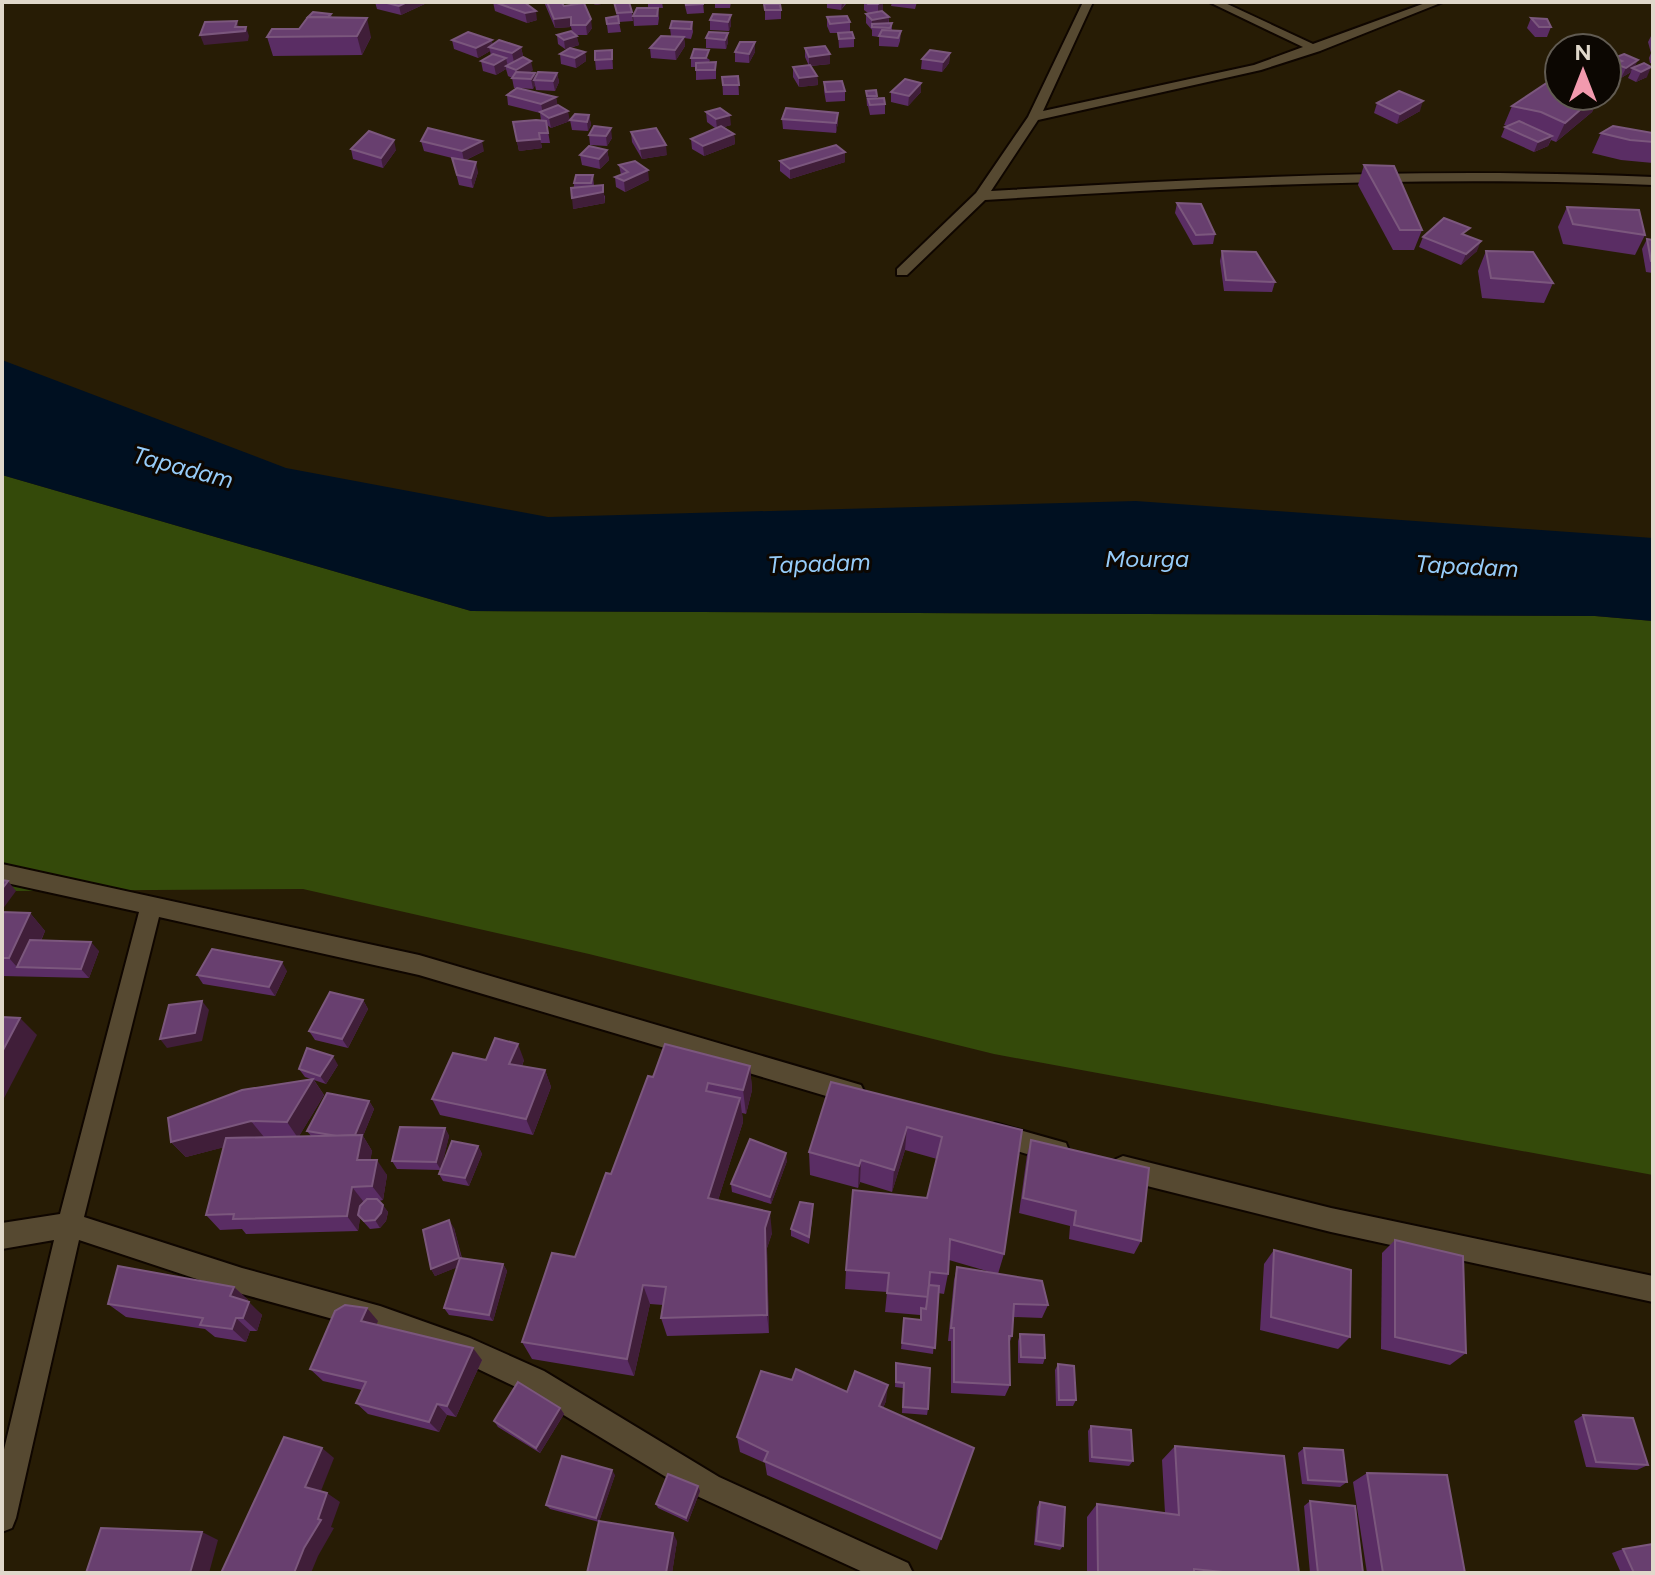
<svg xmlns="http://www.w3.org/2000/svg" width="1655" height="1575" font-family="Figtree,sans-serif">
<rect width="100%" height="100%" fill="#271c05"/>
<polygon fill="#344a0a" points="2,475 471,611 1595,616 1653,621 1653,1175 994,1054 589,954 303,889 16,891 2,884"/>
<polygon fill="#001021" points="2,360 286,468 548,517 1136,501 1653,538 1653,621 1595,616 471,611 2,475"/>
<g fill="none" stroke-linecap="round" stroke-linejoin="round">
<g stroke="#0f0600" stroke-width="4">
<g id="minor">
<path d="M1083,2H1093L1043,111L1254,65L1303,47L1209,2H1223L1313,44L1428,2H1443L1320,51L1261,70L1038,120L991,191C1212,178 1432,167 1653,177V185C1430,175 1208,186 985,200L907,275H897V269L976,193L1028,117Z"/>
<polygon points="2,864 419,955 861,1085 865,1093 861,1101 853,1104 419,975 159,917 84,1217 242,1268 380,1306 470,1338 544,1371 719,1477 908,1563 913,1573 865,1573 699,1497 524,1391 457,1359 380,1332 242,1294 79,1240 16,1518 12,1528 2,1532 2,1458 54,1240 2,1249 2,1223 60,1214 139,912 2,882"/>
<polygon points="995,1123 1066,1143 1069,1151 1066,1159 1057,1163 987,1142 983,1134 987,1126"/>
<polygon points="1123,1156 1331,1208 1653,1276 1653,1302 1331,1232 1123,1180 1114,1176 1111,1168 1114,1160"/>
</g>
</g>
<use href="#minor" fill="#564931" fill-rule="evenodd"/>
</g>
<g fill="#5a2d64">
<polygon points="375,2 429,2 401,15 377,9"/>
<polygon points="493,2 524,2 537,20 527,23 495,11"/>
<polygon points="544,2 561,2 564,6 592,28 587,35 576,35 579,45 570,48 585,52 586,61 576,68 561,64 560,54 568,48 565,49 558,44 557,35 572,31 571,27 555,28"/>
<polygon points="593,2 629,2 632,12 633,21 619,22 621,32 608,33 606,18 617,17 614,2 595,5"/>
<polygon points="648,2 662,2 663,8 648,8"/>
<polygon points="684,2 703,2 704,13 687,14"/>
<polygon points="715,2 731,2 730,8 715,8"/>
<polygon points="765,2 781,2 781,19 765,20"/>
<polygon points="827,2 846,2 846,4 841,10 827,8"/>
<polygon points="864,2 883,2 882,11 889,17 889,23 892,23 892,31 901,31 900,41 898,47 879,46 879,37 872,36 872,30 866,23 866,14 868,13 864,10"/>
<polygon points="892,2 917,2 915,9 891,6"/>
<polygon points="658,8 659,18 658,25 634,26 633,16"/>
<polygon points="331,14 332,18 371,37 362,55 273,56 267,37 299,29"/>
<polygon points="731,15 731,25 729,31 710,30 710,20"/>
<polygon points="827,17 850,22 850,32 854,38 854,47 839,48 838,33 830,33 827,26"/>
<polygon points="1531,18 1551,27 1547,37 1535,37 1527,28"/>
<polygon points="692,22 693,32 691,39 684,38 685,46 676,60 651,58 650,48 671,36 670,28"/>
<polygon points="1653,32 1653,64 1650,63 1649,58 1651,53 1648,42"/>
<polygon points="728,33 728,42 726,49 706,48 706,38"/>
<polygon points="452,40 492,40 492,45 521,47 523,56 516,61 533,70 529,72 536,77 557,73 559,82 555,91 536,90 535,85 533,89 518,88 556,97 557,105 570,121 551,128 547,125 550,143 541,143 542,148 519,151 513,122 541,120 540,113 508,105 507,95 517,88 514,88 512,78 508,76 506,69 496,75 483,71 481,61 491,56 490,51 478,58 454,49"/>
<polygon points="805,48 830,54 830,64 811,66 817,76 818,85 799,87 793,77 793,67 809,66 805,57"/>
<polygon points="694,49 710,60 709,62 716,62 716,79 696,80 696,67 691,67 691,58"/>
<polygon points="612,50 613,69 596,70 595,60"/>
<polygon points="735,52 755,52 749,63 735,62"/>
<polygon points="950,53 949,63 942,72 921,69 922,59"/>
<polygon points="1614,58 1635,67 1647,77 1636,82 1628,78 1631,72 1621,78 1610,74 1613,69 1610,68"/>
<polygon points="738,76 739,95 723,95 722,77"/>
<polygon points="824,82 845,91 845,101 826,102 824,91"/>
<polygon points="876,90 877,99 885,104 885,114 870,115 868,106 867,106 866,91"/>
<polygon points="891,92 921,92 908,106 891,102"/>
<polygon points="1559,96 1599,96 1592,112 1556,142 1551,140 1548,146 1534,152 1501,137 1505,127 1508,126 1504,125 1512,106"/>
<polygon points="1377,103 1420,111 1397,124 1374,113"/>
<polygon points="706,112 731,125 724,127 734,134 735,144 704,156 692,149 691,139 715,128 707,122"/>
<polygon points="838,113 838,122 836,133 783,129 782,119"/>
<polygon points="589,115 591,125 588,131 572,130 570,120"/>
<polygon points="594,126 612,138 607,146 590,145 589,135"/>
<polygon points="631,132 667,155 642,159 632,142"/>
<polygon points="1601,133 1653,133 1653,163 1621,160 1592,153"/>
<polygon points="421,141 484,151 466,160 478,172 473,188 459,185 452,158 424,151"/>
<polygon points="351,149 396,150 383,168 353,159"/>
<polygon points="607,150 609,160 600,169 582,165 580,155"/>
<polygon points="780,161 845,162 790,179 780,171"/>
<polygon points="619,165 649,180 625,192 616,187 615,177 621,175"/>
<polygon points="1364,165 1422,230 1414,250 1393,250 1358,185"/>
<polygon points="593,175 594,186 605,196 605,203 573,209 574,183"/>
<polygon points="1177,203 1215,234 1213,244 1193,245 1175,213"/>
<polygon points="1567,207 1645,235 1635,255 1563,244 1558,227"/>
<polygon points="1466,235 1477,251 1461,265 1419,247 1423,237"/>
<polygon points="1647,239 1653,240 1653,273 1646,272 1642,249"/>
<polygon points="1222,251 1275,282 1272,292 1224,291 1220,261"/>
<polygon points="1486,251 1553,283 1544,303 1482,298 1478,271"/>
<polygon points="2,912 30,913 45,931 41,941 99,951 89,978 2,976"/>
<polygon points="287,971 275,996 203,984 197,975"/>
<polygon points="363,1000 368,1009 348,1048 315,1040 309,1031"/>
<polygon points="486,1060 524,1060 522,1066 545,1070 551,1087 533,1135 440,1115 432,1099"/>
<polygon points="338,1065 326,1084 314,1080 324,1095 299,1136 311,1136 307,1131 369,1101 374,1109 363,1136 372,1151 370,1160 387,1175 383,1200 379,1201 388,1212 386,1221 380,1228 370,1229 360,1218 358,1231 246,1234 242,1229 220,1230 206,1215 224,1147 186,1157 171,1142 311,1079 305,1077 299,1069"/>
<polygon points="750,1066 752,1090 746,1114 742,1113 743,1122 718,1200 772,1233 767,1248 769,1333 667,1336 661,1318 663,1305 650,1304 634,1376 532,1359 522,1342 575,1257 653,1077"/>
<polygon points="831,1082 1022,1130 1004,1254 998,1274 1048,1305 1042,1318 1013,1317 1012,1336 1009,1344 1010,1385 1005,1396 951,1393 951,1341 948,1341 954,1280 957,1267 997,1274 949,1260 948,1274 944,1294 938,1293 933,1354 901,1349 904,1318 920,1320 920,1315 885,1312 887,1292 845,1289 846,1270 927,1198 937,1159 905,1150 892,1192 860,1182 858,1188 810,1175 809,1152"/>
<polygon points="445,1128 449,1136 441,1168 478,1146 482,1154 469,1186 443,1181 439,1174 440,1170 397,1169 392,1161"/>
<polygon points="1031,1140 1141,1241 1134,1254 1069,1239 1070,1226 1019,1213 1027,1155"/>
<polygon points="787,1161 771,1204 732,1192 731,1184"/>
<polygon points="813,1211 809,1244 791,1236 791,1229"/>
<polygon points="454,1228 462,1258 503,1264 507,1271 493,1321 449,1315 444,1308 457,1267 435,1276 431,1269"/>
<polygon points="1395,1240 1466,1353 1450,1365 1381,1349 1382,1253"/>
<polygon points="1274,1250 1350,1337 1338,1349 1260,1330 1264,1264"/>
<polygon points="234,1287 248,1300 247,1302 262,1315 257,1331 250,1331 246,1342 215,1337 205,1329 126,1317 108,1304"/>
<polygon points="378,1321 376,1324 482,1360 456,1417 447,1415 439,1432 368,1414 356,1403 362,1390 323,1381 310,1369"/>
<polygon points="1020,1334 1045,1358 1043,1364 1018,1363 1018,1341"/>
<polygon points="896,1363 928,1409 927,1415 902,1413 903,1388 895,1387"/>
<polygon points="1058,1364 1076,1400 1073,1406 1056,1406 1055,1370"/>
<polygon points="792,1380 886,1401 883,1408 974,1448 937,1550 767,1475 765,1463 740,1452 737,1437"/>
<polygon points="560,1408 564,1414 540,1453 498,1427 494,1421"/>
<polygon points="1583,1415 1648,1465 1637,1470 1586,1467 1574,1421"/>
<polygon points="1091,1426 1133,1461 1129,1466 1089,1462 1088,1431"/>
<polygon points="1175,1446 1299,1573 1087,1573 1087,1517 1097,1504 1165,1513 1162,1460"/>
<polygon points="1304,1448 1347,1482 1340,1487 1302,1484 1298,1453"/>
<polygon points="1367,1473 1465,1573 1367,1573 1353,1482"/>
<polygon points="615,1475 599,1521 677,1541 672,1573 587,1573 599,1522 550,1509 546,1505"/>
<polygon points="698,1486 700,1491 688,1522 658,1508 656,1504"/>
<polygon points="1310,1501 1363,1573 1310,1573 1304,1506"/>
<polygon points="1040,1502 1063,1546 1060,1550 1034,1545 1037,1507"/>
<polygon points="1623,1549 1653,1573 1621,1573 1612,1553"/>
</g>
<g fill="#401e39">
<polygon points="407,2 429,2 401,15 399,6"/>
<polygon points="595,2 614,2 595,5"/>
<polygon points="842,2 846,2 841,10"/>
<polygon points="881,2 883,2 883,10 878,14 878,4"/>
<polygon points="536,11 537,20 527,23 525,13"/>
<polygon points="731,15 731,25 729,31 728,22"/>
<polygon points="571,17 571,27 555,28 554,19"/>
<polygon points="889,17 888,27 872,27 872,30 872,20"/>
<polygon points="367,18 371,37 362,55 357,36"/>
<polygon points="591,19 592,28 587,35 586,25"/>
<polygon points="237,21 240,31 246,27 249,36 248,41 204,45 200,35 235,27"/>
<polygon points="728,33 728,42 726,49 725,40"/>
<polygon points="577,36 579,45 565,49 564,40"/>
<polygon points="684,37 685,46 676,60 675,50"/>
<polygon points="492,40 493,48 489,47 490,51 478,58 476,48"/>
<polygon points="755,42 755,52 749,63 749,54"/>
<polygon points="521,47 523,56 514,62 512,53"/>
<polygon points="585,52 586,61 576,68 575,58"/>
<polygon points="950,53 949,63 942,72 943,62"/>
<polygon points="830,54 830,64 809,66 809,57"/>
<polygon points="506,58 508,67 506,66 506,69 496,75 494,65"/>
<polygon points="1638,60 1634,69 1632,68 1631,72 1621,78 1626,68"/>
<polygon points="531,61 533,70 519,79 517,78 516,70"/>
<polygon points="1651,67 1647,77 1636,82 1641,72"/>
<polygon points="535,73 536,80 534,80 535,85 533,89 531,79"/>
<polygon points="557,73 559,82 555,91 553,81"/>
<polygon points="817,76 818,85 799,87 799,78"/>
<polygon points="921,83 921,92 908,106 909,96"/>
<polygon points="1596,96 1599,96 1592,112 1556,142 1565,123"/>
<polygon points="556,97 558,107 543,114 541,104"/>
<polygon points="1423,101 1420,111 1397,124 1400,114"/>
<polygon points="568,111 570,121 551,128 549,118"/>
<polygon points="838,113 838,122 836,133 836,123"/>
<polygon points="589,115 591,125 588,131 587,122"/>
<polygon points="730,115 731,125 717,129 716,119"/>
<polygon points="611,128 612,138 607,146 606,136"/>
<polygon points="734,134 735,144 704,156 703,146"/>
<polygon points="1552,136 1548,146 1534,152 1538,142"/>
<polygon points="540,139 542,148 519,151 517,141"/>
<polygon points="394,140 396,150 383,168 381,158"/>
<polygon points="482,141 484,151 464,161 462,151"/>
<polygon points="666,145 667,155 642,159 640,149"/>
<polygon points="607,150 609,160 600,169 599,159"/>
<polygon points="845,152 845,162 790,179 790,169"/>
<polygon points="476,162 478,172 473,188 471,178"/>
<polygon points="648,170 649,180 625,192 624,181"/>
<polygon points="603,185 605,203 573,209 572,198"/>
<polygon points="1481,241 1477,251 1461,265 1466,254"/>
<polygon points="8,881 16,891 2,910 2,889"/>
<polygon points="30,913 45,931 29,967 17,967 9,958"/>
<polygon points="91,942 99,951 89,978 81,969"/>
<polygon points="282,962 287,971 275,996 269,987"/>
<polygon points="363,1000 368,1009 348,1048 342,1039"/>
<polygon points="202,1001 209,1010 202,1041 167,1048 160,1039"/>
<polygon points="20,1018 37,1035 2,1102 2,1052"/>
<polygon points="518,1044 524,1060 516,1081 509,1064"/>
<polygon points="333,1056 338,1065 326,1084 320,1076"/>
<polygon points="750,1066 752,1090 746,1114 743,1090"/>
<polygon points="545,1070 551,1087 533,1135 526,1119"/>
<polygon points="313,1079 324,1095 298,1138 287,1122"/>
<polygon points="740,1098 743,1122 712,1219 708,1198"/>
<polygon points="369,1101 374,1109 363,1136 372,1151 368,1176 357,1160 354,1138"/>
<polygon points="251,1121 264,1137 186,1157 171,1142"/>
<polygon points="907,1127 905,1150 892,1192 894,1170"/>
<polygon points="445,1128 449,1136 441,1170 436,1162"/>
<polygon points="478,1146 482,1154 469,1186 465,1178"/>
<polygon points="786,1153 787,1161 771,1204 770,1197"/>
<polygon points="377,1160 387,1175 383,1200 372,1186"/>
<polygon points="861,1160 860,1182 858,1188 859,1166"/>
<polygon points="352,1187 363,1201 358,1231 347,1216"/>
<polygon points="383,1205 388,1212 386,1221 380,1228 375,1220"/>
<polygon points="770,1212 772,1233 767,1248 769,1333 767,1315 765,1228"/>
<polygon points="449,1220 454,1228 463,1265 435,1276 431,1269"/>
<polygon points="503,1264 507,1271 493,1321 489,1315"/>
<polygon points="643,1285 650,1304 634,1376 627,1359"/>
<polygon points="234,1287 248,1300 244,1309 230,1296"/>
<polygon points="249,1302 262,1315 257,1331 243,1318"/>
<polygon points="367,1308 378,1321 373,1333 361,1321"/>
<polygon points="236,1318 250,1331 246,1342 232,1329"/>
<polygon points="473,1348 482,1360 456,1417 447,1406"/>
<polygon points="888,1385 886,1401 877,1422 879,1406"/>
<polygon points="437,1404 447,1415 439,1432 429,1422"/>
<polygon points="560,1408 564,1414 540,1453 536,1448"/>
<polygon points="322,1448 334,1458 319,1496 305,1487"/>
<polygon points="612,1470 615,1475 599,1522 596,1518"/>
<polygon points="698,1486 700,1491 688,1522 686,1518"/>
<polygon points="327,1493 340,1502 331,1527 334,1528 318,1556 311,1573 294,1573 304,1548 318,1519"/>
<polygon points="202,1532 218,1540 209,1573 190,1573"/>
<polygon points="673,1533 677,1541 672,1573 666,1573"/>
</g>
<g fill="#683f6f" stroke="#7b577d" stroke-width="2">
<polygon points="383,2 407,2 399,6"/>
<polygon points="494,2 524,2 536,11 525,13"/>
<polygon points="547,2 561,2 564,6 584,3 591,19 586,25 571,25 571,17 554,19"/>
<polygon points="614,2 629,2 632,12 617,13"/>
<polygon points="686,2 703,2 703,4 686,5"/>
<polygon points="866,2 881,2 878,4 868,4"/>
<polygon points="764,4 780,4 781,10 765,10"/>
<polygon points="637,8 658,8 657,16 633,16"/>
<polygon points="882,11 889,17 872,20 866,14"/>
<polygon points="313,12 331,14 328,17 308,17"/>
<polygon points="713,14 731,15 728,22 710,20"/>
<polygon points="618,16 619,23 607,24 606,18"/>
<polygon points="847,16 850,22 830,24 827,17"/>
<polygon points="308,17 367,18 357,36 267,37 272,29 299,29"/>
<polygon points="1531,18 1547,19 1551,27 1539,27"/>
<polygon points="237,21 235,27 246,27 245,31 200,35 205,22"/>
<polygon points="672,21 692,22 691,29 670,28"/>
<polygon points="892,23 890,28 872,27 872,24"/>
<polygon points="882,30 901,31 898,38 879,36"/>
<polygon points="571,31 577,36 564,40 557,35"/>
<polygon points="468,32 492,40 476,48 452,40"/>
<polygon points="709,32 728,33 725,40 706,38"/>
<polygon points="852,32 854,38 839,39 838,33"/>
<polygon points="661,36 684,37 675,50 650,48"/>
<polygon points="499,40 521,47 512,53 489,47"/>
<polygon points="740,42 755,42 749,54 735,52"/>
<polygon points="825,46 830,54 809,57 805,48"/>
<polygon points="570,48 585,52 575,58 560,54"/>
<polygon points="694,49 709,50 706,58 691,58"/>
<polygon points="612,50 612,59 595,60 595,51"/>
<polygon points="930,50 950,53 943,62 922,59"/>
<polygon points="493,54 506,58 494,65 481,61"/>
<polygon points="1624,54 1638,60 1626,68 1615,64 1622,61 1614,58"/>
<polygon points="523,57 531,61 516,70 506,66"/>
<polygon points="716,62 715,70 696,70 696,63"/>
<polygon points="1644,63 1651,67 1641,72 1632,68"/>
<polygon points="810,65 817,76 799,78 793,67"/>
<polygon points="516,72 535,73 531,79 512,78"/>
<polygon points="538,72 557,73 553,81 534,80"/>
<polygon points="738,76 739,85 723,85 722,77"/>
<polygon points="1554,78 1559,79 1559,96 1596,96 1565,123 1541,112 1512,106"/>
<polygon points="905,79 921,83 909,96 891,92"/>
<polygon points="842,81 845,91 826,92 824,82"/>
<polygon points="517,88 556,97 541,104 507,95"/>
<polygon points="876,90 877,96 867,96 866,91"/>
<polygon points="1399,91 1423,101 1400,114 1377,103"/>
<polygon points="884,98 885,104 870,105 868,99"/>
<polygon points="558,105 568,111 549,118 540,112"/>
<polygon points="720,108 730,115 716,119 706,112"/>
<polygon points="786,108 838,113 836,123 782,119"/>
<polygon points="575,114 589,115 587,122 570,120"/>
<polygon points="536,120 546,121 548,133 539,133 540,139 517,141 513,122"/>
<polygon points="1519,121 1552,136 1538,142 1505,127"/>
<polygon points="594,126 611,128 606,136 589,135"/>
<polygon points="721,126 734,134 703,146 691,139"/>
<polygon points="1613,126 1653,133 1653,142 1630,140 1601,133"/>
<polygon points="428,128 482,141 462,151 421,141"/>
<polygon points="656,128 666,145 640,149 631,132"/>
<polygon points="369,131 394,140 381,158 351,149"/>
<polygon points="836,145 845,152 790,169 780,161"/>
<polygon points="589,146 607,150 599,159 580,155"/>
<polygon points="452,158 476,162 471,178 457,175"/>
<polygon points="635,161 648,170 624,181 615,177 628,172 619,165"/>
<polygon points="1364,165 1394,166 1422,230 1400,230"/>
<polygon points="576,175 593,175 591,183 574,183"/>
<polygon points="603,185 603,192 572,198 571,188"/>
<polygon points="1177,203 1201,204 1215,234 1196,235"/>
<polygon points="1567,207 1639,210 1645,235 1573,224"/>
<polygon points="1444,218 1470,228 1462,234 1481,241 1466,254 1423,237"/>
<polygon points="1647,239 1653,240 1653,262 1651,261"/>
<polygon points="1222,251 1256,252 1275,282 1226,280"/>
<polygon points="1486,251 1533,252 1553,283 1491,278"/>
<polygon points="2,880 8,881 2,889"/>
<polygon points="2,912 30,913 9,958 2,958"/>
<polygon points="30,940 91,942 81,969 17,967"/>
<polygon points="212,949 282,962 269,987 197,975"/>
<polygon points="330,992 363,1000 342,1039 309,1031"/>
<polygon points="202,1001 195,1033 160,1039 169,1005"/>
<polygon points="2,1017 20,1018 2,1052"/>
<polygon points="495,1038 518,1044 509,1064 545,1070 526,1119 432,1099 453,1053 486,1060"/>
<polygon points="665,1044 750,1066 743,1090 708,1083 706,1091 740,1098 708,1198 770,1212 765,1228 767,1315 661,1318 666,1287 643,1285 627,1359 522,1342 552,1253 575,1257 606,1173 611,1174 648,1076 653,1077"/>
<polygon points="307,1048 333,1056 320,1076 299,1069"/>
<polygon points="313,1079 287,1122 251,1121 171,1142 168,1118 242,1090"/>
<polygon points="831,1082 1022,1130 1004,1254 950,1239 948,1274 930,1272 928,1297 887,1293 889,1273 846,1270 853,1190 927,1198 942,1137 907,1127 894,1170 861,1160 859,1166 809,1152"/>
<polygon points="327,1093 369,1101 355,1135 337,1136 307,1131"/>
<polygon points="400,1127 445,1128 436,1162 392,1161"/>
<polygon points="362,1135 357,1160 377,1160 372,1186 352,1187 347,1216 233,1219 234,1214 206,1215 226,1138"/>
<polygon points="750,1139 786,1153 770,1197 731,1184"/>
<polygon points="1031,1140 1149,1168 1141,1241 1074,1225 1076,1211 1023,1198"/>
<polygon points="452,1141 478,1146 465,1178 439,1174"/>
<polygon points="367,1199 377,1199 383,1205 381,1213 375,1220 364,1221 358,1215 360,1206"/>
<polygon points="800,1202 813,1204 809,1237 791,1229"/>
<polygon points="449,1220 459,1258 431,1269 423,1230"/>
<polygon points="1395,1240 1463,1256 1466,1353 1395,1337"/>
<polygon points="1274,1250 1351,1270 1350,1337 1271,1317"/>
<polygon points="460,1258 503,1264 489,1315 444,1308"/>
<polygon points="118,1266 234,1287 230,1296 249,1302 243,1318 236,1318 232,1329 200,1325 203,1318 108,1304"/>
<polygon points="957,1267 1042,1281 1048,1305 1014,1304 1012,1336 1009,1336 1010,1385 954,1382 954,1328 951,1328"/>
<polygon points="929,1285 939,1286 935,1348 902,1343 904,1318 921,1320 921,1308 926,1309"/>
<polygon points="345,1305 367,1308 361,1321 473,1348 447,1406 437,1404 429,1422 356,1403 366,1382 310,1369 335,1311"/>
<polygon points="1020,1334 1044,1335 1045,1358 1021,1357"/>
<polygon points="896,1363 930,1368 928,1409 903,1407 904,1383 896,1382"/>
<polygon points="1058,1364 1074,1366 1076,1400 1059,1400"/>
<polygon points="796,1369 847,1392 855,1371 888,1385 879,1406 974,1448 941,1539 764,1461 768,1452 737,1437 761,1371 792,1380"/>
<polygon points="518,1382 560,1408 536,1448 494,1421"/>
<polygon points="1583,1415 1633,1418 1648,1465 1596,1462"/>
<polygon points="1091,1426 1131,1430 1133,1461 1092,1457"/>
<polygon points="284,1437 322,1448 305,1487 327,1493 318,1519 321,1520 304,1548 294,1573 221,1573"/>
<polygon points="1175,1446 1284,1456 1299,1573 1233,1573 1194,1569 1194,1573 1098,1573 1097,1504 1179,1515"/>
<polygon points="1304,1448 1343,1450 1347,1482 1308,1480"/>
<polygon points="562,1456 612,1470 596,1518 546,1505"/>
<polygon points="1367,1473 1447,1475 1465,1573 1383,1573"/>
<polygon points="668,1474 698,1486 686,1518 656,1504"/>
<polygon points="1310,1501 1355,1506 1363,1573 1318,1573"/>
<polygon points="1040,1502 1065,1507 1063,1546 1036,1541"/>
<polygon points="599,1521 673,1533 666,1573 587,1573"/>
<polygon points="101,1528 202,1532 190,1573 86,1573"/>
<polygon points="1653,1544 1653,1573 1634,1573 1623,1549"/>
</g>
<g text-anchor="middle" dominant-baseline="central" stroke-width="6" stroke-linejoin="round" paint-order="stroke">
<g font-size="24" font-style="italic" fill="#96ccf9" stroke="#0c0702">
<text transform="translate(183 467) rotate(15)">Tapadam</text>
<text x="1147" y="558">Mourga</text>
<text transform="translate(819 563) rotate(-2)">Tapadam</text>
<text transform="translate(1467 566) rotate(3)">Tapadam</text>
</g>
</g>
<rect width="1655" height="1575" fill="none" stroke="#e0d8cb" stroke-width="8"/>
<g transform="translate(1583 72)"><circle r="38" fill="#0c0702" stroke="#615b52" stroke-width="2"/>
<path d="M0-6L14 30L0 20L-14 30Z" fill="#f29aae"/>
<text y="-12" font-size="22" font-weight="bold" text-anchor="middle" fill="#e0d8cb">N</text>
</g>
</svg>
